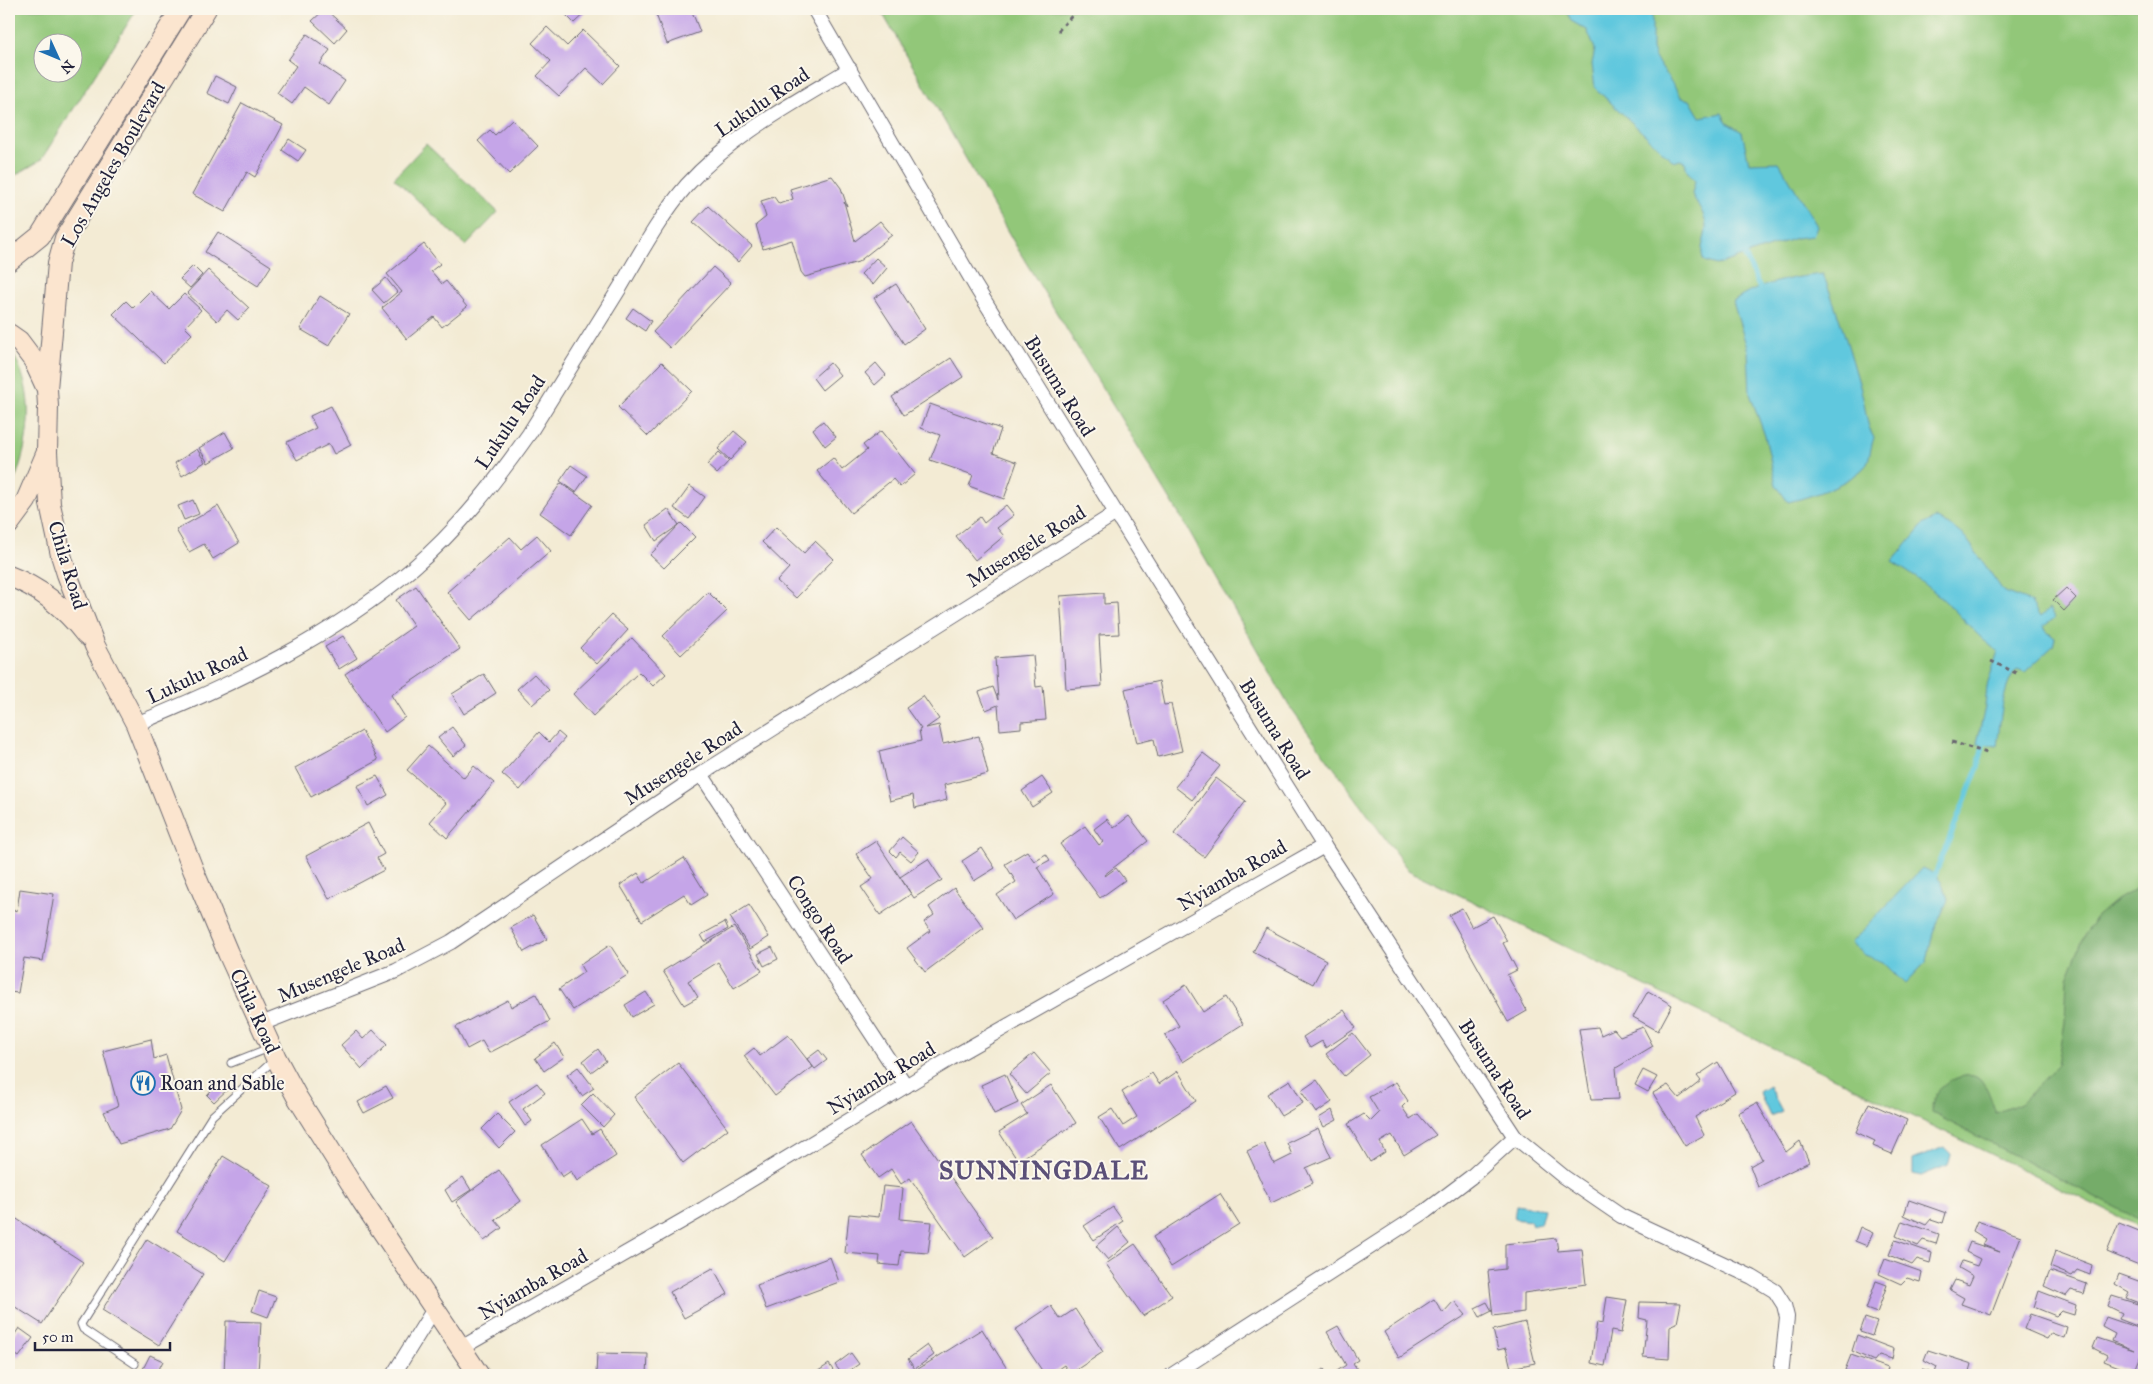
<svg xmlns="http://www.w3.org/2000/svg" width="2153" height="1384" font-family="'IM FELL Great Primer',serif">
<rect width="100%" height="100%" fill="#fbf7ec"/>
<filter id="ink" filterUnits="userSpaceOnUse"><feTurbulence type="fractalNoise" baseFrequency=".02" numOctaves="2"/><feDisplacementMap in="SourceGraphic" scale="10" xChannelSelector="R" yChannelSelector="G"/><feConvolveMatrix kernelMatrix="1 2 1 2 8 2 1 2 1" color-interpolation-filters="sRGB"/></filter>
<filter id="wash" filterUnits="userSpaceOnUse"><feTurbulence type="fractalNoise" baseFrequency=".0096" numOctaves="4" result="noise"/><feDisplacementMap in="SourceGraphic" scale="20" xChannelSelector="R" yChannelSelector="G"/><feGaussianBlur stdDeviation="1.12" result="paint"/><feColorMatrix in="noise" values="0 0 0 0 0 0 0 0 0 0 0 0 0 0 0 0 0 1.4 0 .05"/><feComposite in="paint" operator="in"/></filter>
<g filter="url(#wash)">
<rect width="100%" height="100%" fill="#f3ebd4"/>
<g fill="#92c779" stroke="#5a745a" fill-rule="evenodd">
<path d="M9,9H137L41,160L9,179ZM42,42H72V72H42Z"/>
<polygon points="880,9 2144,9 2144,1229 1408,870 1289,706 1188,529 1019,251"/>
<polygon points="426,144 498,212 466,246 394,178"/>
<path d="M9,348C39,390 30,449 9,493Z"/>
</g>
<path fill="#75ac69" stroke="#4c6752" d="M2144,884V1222L1932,1113C1933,1105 1934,1094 1941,1088C1949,1080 1969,1070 1979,1079C1989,1087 1991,1101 1996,1113L2021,1103L2058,1065L2065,1022L2067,978L2082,941L2095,918L2116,900Z"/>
<g fill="#61c8de" stroke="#42758c">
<path d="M1566,9H1652V49L1655,58L1682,98L1690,100L1700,117L1722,113L1727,123L1742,132L1749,163L1779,162L1817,226L1813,236L1796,238L1717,265L1704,261C1698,248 1706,240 1706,227C1706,215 1697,204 1692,194L1695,181L1687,171L1685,162L1680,160L1674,162L1595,88L1592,64L1595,49L1587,30L1571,21Z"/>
<path d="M1823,274C1838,312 1850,351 1861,390C1866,407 1865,423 1874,438C1871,445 1870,458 1866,465C1854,482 1808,498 1788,502L1776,485L1765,436L1750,394L1748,351L1733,302C1761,282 1790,278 1823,274Z"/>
<path d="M1935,518L1950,525L1966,538L2004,592L2031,602L2040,617L2049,609L2055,618L2044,626L2046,631L2055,638L2053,646L2025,672L2017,669C2001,688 2001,722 1997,746L1977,743L1985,707L1987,686L1998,651C1979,639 1966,621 1950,606C1933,589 1912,574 1892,562L1924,524Z"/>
<path d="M1922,868C1937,872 1945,885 1948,900L1933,932L1927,961L1905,984L1883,962L1865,955L1851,943Z"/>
<polygon points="1769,1086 1782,1111 1770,1116 1759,1092"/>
<polygon points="1944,1147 1951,1154 1948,1165 1921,1176 1913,1174 1913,1160"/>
<polygon points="1516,1205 1544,1209 1540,1224 1532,1226 1530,1221 1514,1219"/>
</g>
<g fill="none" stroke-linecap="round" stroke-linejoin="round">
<g stroke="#61c8de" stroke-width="5.5">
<polyline points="1742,249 1762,293"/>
<polyline points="1931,880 1935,875 1978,767 1985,737"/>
</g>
</g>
<g id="blocks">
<g fill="#c5a5e8">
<polygon points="325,9 347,29 335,43 312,21"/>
<polygon points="560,9 589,9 574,23"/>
<polygon points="654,9 691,9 700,32 667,44"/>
<polygon points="547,27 567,46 583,30 620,66 603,84 586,68 559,96 537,76 551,61 532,43"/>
<polygon points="307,34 330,50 320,64 345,81 329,105 304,87 292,104 277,93 296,66 288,60"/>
<polygon points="215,76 237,87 229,104 207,93"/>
<polygon points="242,103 283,125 255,177 247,172 225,212 192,194"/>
<polygon points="512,119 538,146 509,174 478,141 490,130 495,135"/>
<polygon points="289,139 306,150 298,161 282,150"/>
<polygon points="832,176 841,188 847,206 844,202 855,241 880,221 892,235 858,262 805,277 801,272 792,240 763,249 756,225 766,217 761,201 774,197 779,204 793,199 790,189"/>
<polygon points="708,206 752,246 738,262 693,222"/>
<polygon points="218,232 271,266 258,286 205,252"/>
<polygon points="424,244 440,264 431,271 442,284 446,281 467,307 442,327 434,317 407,339 382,308 402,292 387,274"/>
<polygon points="876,258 887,268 873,285 861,274"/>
<polygon points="193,266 202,275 190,288 180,279"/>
<polygon points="713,267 731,283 670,348 653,332"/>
<polygon points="208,270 249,308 238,320 227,310 217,321 187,293"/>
<polygon points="386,278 397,292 384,303 372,290"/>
<polygon points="896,284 925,329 904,344 874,298"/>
<polygon points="150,291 169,309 184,294 201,310 185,327 192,334 164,363 113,314 126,301 133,308"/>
<polygon points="320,296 349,314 329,346 300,329"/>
<polygon points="633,308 651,321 645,331 626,318"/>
<polygon points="951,358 963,377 904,415 892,397"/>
<polygon points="662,362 692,391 648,436 618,407"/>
<polygon points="830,363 840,375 822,390 813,378"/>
<polygon points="876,363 886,375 875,385 865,373"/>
<polygon points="930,404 1001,429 993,453 1017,462 1004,499 969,486 973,475 930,460 940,435 921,428"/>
<polygon points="331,406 351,445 334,454 329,444 297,460 287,442 316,428 310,416"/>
<polygon points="823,421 836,437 825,446 813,429"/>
<polygon points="734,431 747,442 730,460 718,449"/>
<polygon points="881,431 915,474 900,487 893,479 851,513 817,471 833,458 842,470 867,450 863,445"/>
<polygon points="225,432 234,448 208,463 199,448"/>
<polygon points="197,449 205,462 182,476 175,463"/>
<polygon points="719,452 729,461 717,474 707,465"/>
<polygon points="571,465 587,476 576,492 560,481"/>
<polygon points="561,483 592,505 571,535 540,513"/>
<polygon points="690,486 705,497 689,519 674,508"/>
<polygon points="193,500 199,514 184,520 178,506"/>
<polygon points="1006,505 1014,515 997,528 1004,536 975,560 956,536 980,517 984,523"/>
<polygon points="218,506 239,543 213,559 204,544 189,552 176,530"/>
<polygon points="668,509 679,525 656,541 646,525"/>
<polygon points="681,523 695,537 664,568 650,555"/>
<polygon points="776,527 804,553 815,541 834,559 796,598 777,581 789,568 762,542"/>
<polygon points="537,535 551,551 471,620 447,592 510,537 521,549"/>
<polygon points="416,586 460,649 391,695 405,717 385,732 345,674 414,626 396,600"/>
<polygon points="2066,588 2076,598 2064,611 2053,600"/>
<polygon points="708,592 727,611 681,655 663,636"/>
<polygon points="1104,593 1104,604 1117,603 1119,634 1099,635 1102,686 1066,689 1060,596"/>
<polygon points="611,615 628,630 597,664 580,648"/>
<polygon points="343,636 357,658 339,669 325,647"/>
<polygon points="632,638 666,674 653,686 639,672 593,716 573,694"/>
<polygon points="1033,655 1036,687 1043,686 1046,720 1021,722 1021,728 1000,730 998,705 986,710 979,692 993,687 998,700 995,658"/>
<polygon points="484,674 496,693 464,714 452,694"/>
<polygon points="534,674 549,690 532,705 517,689"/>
<polygon points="1159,681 1164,705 1171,704 1182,751 1158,757 1154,739 1137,743 1125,689"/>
<polygon points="923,696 939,719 926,728 939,725 943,744 979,736 988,774 944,785 947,800 915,808 913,795 890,801 879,751 921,741 919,730 921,729 906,708"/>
<polygon points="452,727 466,745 453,756 438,738"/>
<polygon points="362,731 378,760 311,797 295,768"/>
<polygon points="539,732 549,742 558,732 565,738 520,790 502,774"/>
<polygon points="428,746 464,778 474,766 494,783 447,838 430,822 446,803 407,770"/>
<polygon points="1203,753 1220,766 1192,800 1175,787"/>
<polygon points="377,776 388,795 368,806 357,786"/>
<polygon points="1042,777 1053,793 1032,807 1022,791"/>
<polygon points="1216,778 1246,801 1204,857 1174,834"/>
<polygon points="1129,816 1148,841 1104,875 1105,876 1116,868 1125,880 1100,898 1060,844 1085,826 1099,845 1103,842 1094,829 1107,819 1114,828"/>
<polygon points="368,823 384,854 377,858 384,870 329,899 306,856"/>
<polygon points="902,837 919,852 911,861 900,852 896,857 890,851"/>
<polygon points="876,841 911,894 880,915 861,887 873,879 856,854"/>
<polygon points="982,848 995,868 974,881 962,861"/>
<polygon points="1027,851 1034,861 1046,854 1050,860 1037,867 1054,894 1013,920 997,895 1016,882 1005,864"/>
<polygon points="684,858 707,895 691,905 684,894 642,921 620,885 638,873 644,883"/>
<polygon points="928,859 942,880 914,898 900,877"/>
<polygon points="954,888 984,928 925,972 907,948 930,931 924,922 934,915 929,907"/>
<polygon points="20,889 54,894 43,961 24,958 18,993 9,992 9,919 10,909 17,911"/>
<polygon points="749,905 769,937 750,949 730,917"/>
<polygon points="1462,908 1472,927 1493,916 1507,941 1503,943 1517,970 1507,975 1527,1011 1508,1022 1449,915"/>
<polygon points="533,915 547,939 524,952 511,928"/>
<polygon points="725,922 728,929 705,942 701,935"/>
<polygon points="734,927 762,971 734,988 718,962 688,981 698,997 684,1005 663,971"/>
<polygon points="1266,928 1326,960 1313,984 1253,952"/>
<polygon points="610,945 629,974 573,1010 559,989 584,972 580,965"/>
<polygon points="772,947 778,959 764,966 758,954"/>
<polygon points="1186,985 1203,1012 1226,997 1243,1024 1183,1062 1165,1035 1179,1026 1163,1000"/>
<polygon points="1648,991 1672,1005 1658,1031 1633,1017"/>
<polygon points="646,992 654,1004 632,1017 625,1005"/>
<polygon points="536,994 550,1021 489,1053 482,1041 467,1049 456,1027 508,1000 511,1007"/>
<polygon points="1344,1010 1356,1028 1326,1048 1322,1041 1310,1048 1303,1037"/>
<polygon points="1598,1027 1601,1035 1614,1029 1620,1036 1643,1027 1653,1046 1616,1068 1619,1099 1591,1100 1579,1029"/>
<polygon points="373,1030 387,1045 362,1069 341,1045 356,1031 363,1039"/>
<polygon points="1353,1033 1370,1055 1344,1076 1326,1054"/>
<polygon points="788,1035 813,1067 775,1096 744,1056 754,1048 760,1056"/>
<polygon points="151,1039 154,1059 166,1055 181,1110 170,1129 119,1144 104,1112 118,1106 103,1051"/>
<polygon points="555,1043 564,1057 544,1071 535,1058"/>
<polygon points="598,1049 606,1061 591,1072 583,1061"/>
<polygon points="819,1050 827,1060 815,1069 807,1059"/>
<polygon points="1034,1053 1051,1073 1026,1094 1009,1074"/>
<polygon points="1718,1062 1735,1092 1695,1117 1704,1135 1685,1146 1653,1093 1668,1085 1679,1098 1701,1081 1697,1076"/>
<polygon points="678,1063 728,1129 683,1163 634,1097"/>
<polygon points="578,1067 594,1088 582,1096 567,1075"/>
<polygon points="1643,1070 1657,1077 1648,1092 1635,1085"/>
<polygon points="1178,1071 1196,1101 1120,1150 1099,1117 1112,1109 1123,1126 1137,1117 1122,1092 1152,1073 1159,1084"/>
<polygon points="1005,1074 1018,1103 994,1114 981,1085"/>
<polygon points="221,1080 229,1088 214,1102 207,1095"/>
<polygon points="1290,1080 1303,1103 1281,1116 1267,1094"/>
<polygon points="1317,1080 1332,1102 1316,1113 1301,1091"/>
<polygon points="1396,1082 1408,1101 1402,1107 1410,1119 1418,1114 1436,1135 1404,1155 1392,1135 1380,1142 1385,1152 1370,1162 1348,1124 1364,1114 1371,1121 1379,1113 1369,1097"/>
<polygon points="537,1083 545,1093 523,1109 532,1121 525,1126 509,1102"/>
<polygon points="1051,1085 1076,1123 1018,1161 999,1132 1027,1114 1021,1105"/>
<polygon points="386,1086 393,1098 364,1113 358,1102"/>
<polygon points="593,1093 614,1115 603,1127 581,1105"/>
<polygon points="1757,1103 1786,1152 1800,1141 1809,1162 1758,1187 1750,1166 1762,1159 1738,1113"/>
<polygon points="1869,1103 1907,1120 1892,1154 1873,1146 1875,1141 1856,1132"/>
<polygon points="1332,1110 1337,1120 1324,1127 1319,1118"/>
<polygon points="497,1114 515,1132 499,1148 482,1129"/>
<polygon points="582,1119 592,1134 600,1129 616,1156 577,1181 571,1171 562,1177 542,1145"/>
<polygon points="911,1121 993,1237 965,1257 910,1178 901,1184 891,1169 878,1178 862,1155"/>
<polygon points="1318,1128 1331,1157 1306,1168 1313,1183 1271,1203 1247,1151 1264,1143 1274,1164 1292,1155 1287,1143"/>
<polygon points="223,1156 272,1186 225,1261 177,1231"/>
<polygon points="499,1170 521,1201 495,1220 502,1228 484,1241 456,1202"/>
<polygon points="463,1177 471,1190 452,1202 445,1190"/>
<polygon points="883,1186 903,1188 900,1219 932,1222 928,1253 901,1251 899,1266 879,1264 880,1256 845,1253 849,1214 879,1217"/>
<polygon points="1220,1194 1239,1224 1171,1267 1153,1237"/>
<polygon points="1909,1200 1946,1213 1943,1223 1931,1219 1926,1225 1904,1215"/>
<polygon points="1113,1207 1123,1221 1094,1240 1084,1226"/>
<polygon points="9,1214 83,1262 42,1324 9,1303"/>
<polygon points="1902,1221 1939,1234 1936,1244 1923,1240 1918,1246 1896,1236"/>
<polygon points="1977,1221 2021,1236 1991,1315 1961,1304 1964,1298 1950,1290 1955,1280 1969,1285 1973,1276 1959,1268 1962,1261 1977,1266 1980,1259 1966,1252 1970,1242 2000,1252 1983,1245 1986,1239 1973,1231"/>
<polygon points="2119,1223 2144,1233 2144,1267 2107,1252"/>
<polygon points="1118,1227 1130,1242 1108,1260 1096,1246"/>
<polygon points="1860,1227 1873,1233 1867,1246 1855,1241"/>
<polygon points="1556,1238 1558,1251 1582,1249 1586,1284 1524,1293 1524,1312 1493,1316 1488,1271 1505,1269 1505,1244"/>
<polygon points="147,1239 203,1274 159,1345 102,1310"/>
<polygon points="1895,1240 1932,1253 1930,1263 1917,1259 1912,1265 1889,1255"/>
<polygon points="1135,1244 1172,1296 1143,1316 1106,1264"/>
<polygon points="2055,1251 2092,1265 2090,1275 2077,1270 2072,1276 2050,1267"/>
<polygon points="830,1257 839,1282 766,1309 757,1285"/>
<polygon points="1885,1259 1922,1272 1920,1282 1907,1278 1901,1284 1879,1274"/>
<polygon points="713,1268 728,1294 684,1318 670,1292"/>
<polygon points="2050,1271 2087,1284 2084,1294 2071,1290 2066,1296 2044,1286"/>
<polygon points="2119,1274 2144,1283 2144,1305 2126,1298 2129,1292 2115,1284"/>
<polygon points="1876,1281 1887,1285 1877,1313 1866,1309"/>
<polygon points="259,1291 276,1297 268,1317 252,1311"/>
<polygon points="2039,1291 2076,1305 2074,1315 2061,1311 2056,1316 2034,1307"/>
<polygon points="2112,1296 2144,1306 2144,1329 2119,1319 2122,1313 2108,1306"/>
<polygon points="1607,1297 1627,1300 1621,1333 1611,1331 1605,1366 1591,1363 1597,1322 1603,1323"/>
<polygon points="1434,1299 1443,1313 1454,1301 1466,1315 1399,1358 1384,1332"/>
<polygon points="1487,1302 1492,1311 1480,1317 1475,1308"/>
<polygon points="1640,1302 1681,1303 1677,1323 1670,1326 1669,1359 1643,1357 1647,1320 1639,1318"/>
<polygon points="1051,1306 1060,1319 1075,1309 1103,1352 1070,1374 1064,1365 1049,1375 1045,1375 1015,1330"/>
<polygon points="2030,1314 2067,1327 2064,1338 2051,1333 2047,1339 2024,1329"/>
<polygon points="2106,1317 2144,1330 2144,1347 2134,1373 2104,1361 2107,1355 2093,1348 2097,1338 2134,1350 2112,1341 2115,1334 2102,1327"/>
<polygon points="1865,1318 1877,1322 1872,1336 1860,1332"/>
<polygon points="226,1321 261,1322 258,1373 224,1375"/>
<polygon points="1525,1322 1535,1363 1511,1368 1506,1348 1498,1350 1493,1330"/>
<polygon points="1338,1326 1358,1360 1353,1363 1361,1375 1331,1375 1346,1365 1327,1332"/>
<polygon points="19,1328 33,1338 19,1357 9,1350 9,1343"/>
<polygon points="982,1329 1011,1375 917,1375 915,1371"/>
<polygon points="1857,1335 1894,1349 1892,1359 1879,1355 1874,1361 1852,1351"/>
<polygon points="927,1345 934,1355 915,1369 908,1359"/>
<polygon points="1928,1350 1972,1364 1969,1375 1920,1375 1922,1369 1935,1373 1937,1367 1924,1360"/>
<polygon points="597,1353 648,1354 647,1375 596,1375"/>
<polygon points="851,1353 859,1364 843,1375 835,1365"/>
<polygon points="150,1355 163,1361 156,1375 140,1375"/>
<polygon points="1851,1355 1888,1368 1886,1375 1857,1375 1845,1370"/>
<polygon points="829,1364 836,1375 812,1375"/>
<polygon points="1324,1369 1328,1375 1313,1375"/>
</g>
</g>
</g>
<g filter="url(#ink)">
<use href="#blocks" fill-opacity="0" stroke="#6b6871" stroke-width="1"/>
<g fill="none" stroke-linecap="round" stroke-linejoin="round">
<g stroke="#6b6871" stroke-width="9">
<g id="lane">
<polyline points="231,1063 269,1048"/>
<polyline points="135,1364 83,1329 81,1324 212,1116 274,1060"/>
</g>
</g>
<g stroke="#6b6871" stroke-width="16">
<g id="street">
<polyline points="814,9 976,287 1116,513 1324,846 1515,1137 1564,1177 1621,1216 1752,1277 1775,1291 1784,1305 1787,1317 1781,1375"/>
<path d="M136,724C234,684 331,637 413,568C458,530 495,482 529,434C560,385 590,335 621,286C641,252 661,215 687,185C731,136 794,103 850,69"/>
<polyline points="701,774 906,1086"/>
<polyline points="261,1024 396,971 451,942 701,774 1116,513"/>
<polyline points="461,1348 703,1209 960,1053 1324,846"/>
<polyline points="393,1375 434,1309"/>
<polyline points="1172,1375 1426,1211 1471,1177 1515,1137"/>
</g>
</g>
<g stroke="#6b6871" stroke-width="22">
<g id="secondary">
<polyline points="9,261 40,236 181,9"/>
<polyline points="9,334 19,341 34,361 47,389 48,406 47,452 26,501 9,524"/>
<polyline points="47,389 58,263 65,238 206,9"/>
<polyline points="47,452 50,504 61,555 67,574 95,646 136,724 194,872 228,953 276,1058 297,1097 362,1201 479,1375"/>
<path d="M9,576C41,588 65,608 86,635"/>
</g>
</g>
<g stroke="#6b6871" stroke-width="3" stroke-dasharray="4 4" stroke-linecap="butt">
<polyline points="1058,31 1078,9"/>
<polyline points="1991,661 2018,674"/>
<polyline points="1952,742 1987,753"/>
</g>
<use href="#lane" stroke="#fff" stroke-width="7"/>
<use href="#street" stroke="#fff" stroke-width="14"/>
<use href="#secondary" stroke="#fbe5cf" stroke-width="20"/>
</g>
</g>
<defs>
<g id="restaurant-ring" transform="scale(1.25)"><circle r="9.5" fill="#fbf7ec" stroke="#1f6fb2" stroke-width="1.5"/><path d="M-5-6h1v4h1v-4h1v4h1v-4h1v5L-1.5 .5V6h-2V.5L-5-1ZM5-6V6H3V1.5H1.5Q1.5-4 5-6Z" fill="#1f6fb2"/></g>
</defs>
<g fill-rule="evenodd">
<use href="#restaurant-ring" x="143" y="1083"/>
</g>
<g text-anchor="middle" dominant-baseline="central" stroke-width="4" stroke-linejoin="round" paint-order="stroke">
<g font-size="20" fill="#22223b" stroke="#fbf7ec">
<text transform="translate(762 102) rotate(-34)">Lukulu Road</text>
<text transform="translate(113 164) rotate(-60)">Los Angeles Boulevard</text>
<text transform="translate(1060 386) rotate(58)">Busuma Road</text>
<text transform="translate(510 422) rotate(-56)">Lukulu Road</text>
<text transform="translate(1026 546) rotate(-32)">Musengele Road</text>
<text transform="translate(68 565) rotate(73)">Chila Road</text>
<text transform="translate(197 675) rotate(-25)">Lukulu Road</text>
<text transform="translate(1275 729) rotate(58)">Busuma Road</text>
<text transform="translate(683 763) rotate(-33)">Musengele Road</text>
<text transform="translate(1232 875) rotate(-30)">Nyiamba Road</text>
<text transform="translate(820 919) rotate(57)">Congo Road</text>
<text transform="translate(341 970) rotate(-23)">Musengele Road</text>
<text transform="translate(255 1011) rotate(65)">Chila Road</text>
<text transform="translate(1495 1069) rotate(57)">Busuma Road</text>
<text transform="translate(881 1078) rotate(-31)">Nyiamba Road</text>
<text transform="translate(533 1284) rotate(-30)">Nyiamba Road</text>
</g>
<g font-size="20" fill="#22223b" stroke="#fbf7ec" text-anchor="start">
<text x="160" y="1083">Roan and Sable</text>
</g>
<g font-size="25" font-weight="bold" letter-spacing="1" fill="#5b5078" stroke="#fbf7ec">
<text x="1044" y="1170">SUNNINGDALE</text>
</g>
</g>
<rect width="2153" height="1384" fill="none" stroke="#fbf7ec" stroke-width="30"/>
<g transform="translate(58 58) rotate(134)"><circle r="24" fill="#fbf7ec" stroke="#a4a2a5"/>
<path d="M0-4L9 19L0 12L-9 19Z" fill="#1f6fb2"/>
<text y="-8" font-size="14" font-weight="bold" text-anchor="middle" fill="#22223b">N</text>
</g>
<path d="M35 1342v8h135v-8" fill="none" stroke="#22223b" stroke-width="2.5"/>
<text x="42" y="1342" font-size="15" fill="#22223b" stroke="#fbf7ec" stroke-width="4" paint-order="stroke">50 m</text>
</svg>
